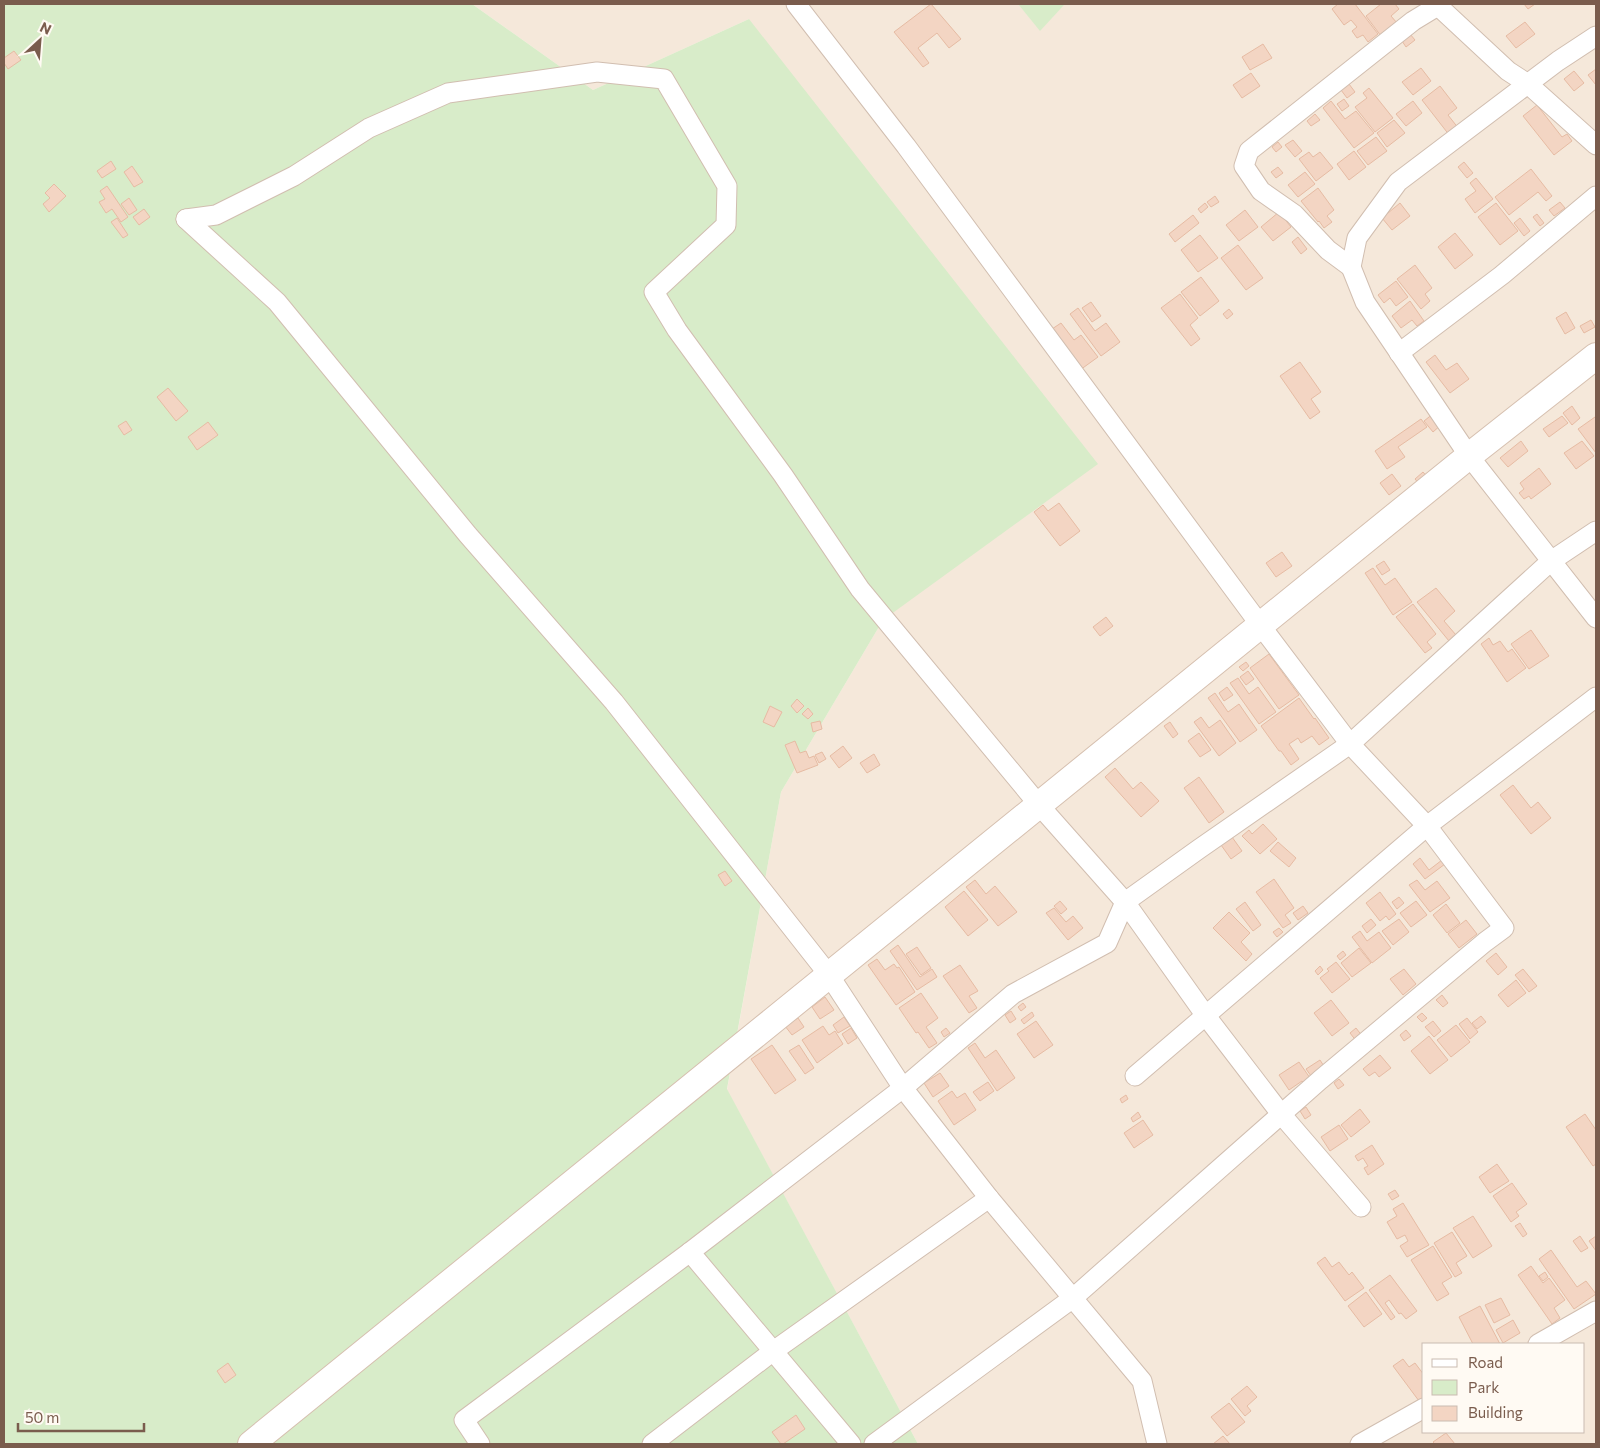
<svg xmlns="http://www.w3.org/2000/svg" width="1600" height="1448" font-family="Commissioner,sans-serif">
<rect width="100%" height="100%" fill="#fdf6ec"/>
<path fill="#f5e8da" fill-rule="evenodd" d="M472,4H1018L1040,30L1065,4H1596V1444H918L727,1090L781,792L883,620L749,19L593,90ZM1424,1344H1584V1432H1424Z"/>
<g fill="#d8ecc9">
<polygon points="4,4 472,4 593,90 749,19 1098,464 883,620 781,792 727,1089 918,1444 4,1444"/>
<polygon points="1018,4 1065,4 1040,31"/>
</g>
<g fill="#f3d5c3" stroke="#e6bba3">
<polygon points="931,4 961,39 949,48 937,33 918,48 929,63 923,67 894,32"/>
<polygon points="1338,4 1355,4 1378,34 1368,42 1363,35 1357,38 1352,31 1357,27 1351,20 1344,25 1332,9"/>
<polygon points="1381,4 1395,4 1399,9 1391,16 1397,23 1381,36 1366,16"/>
<polygon points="1524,4 1535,4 1528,9"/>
<polygon points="1525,22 1535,34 1516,48 1506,36"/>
<polygon points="1410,34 1415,40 1406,47 1402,41"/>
<polygon points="1263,44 1272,58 1250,70 1242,57"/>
<polygon points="14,51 21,60 8,69 4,63 4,58"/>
<polygon points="1421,68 1431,81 1413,95 1402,82"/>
<polygon points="1596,69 1596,85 1588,75"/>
<polygon points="1574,71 1584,83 1574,91 1564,79"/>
<polygon points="1251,73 1260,86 1242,98 1233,85"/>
<polygon points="1349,84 1355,92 1347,98 1341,90"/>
<polygon points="1440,86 1457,108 1448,115 1459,129 1450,136 1422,100"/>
<polygon points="1369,88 1393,118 1375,132 1355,107 1367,98 1363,93"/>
<polygon points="1344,99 1349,106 1342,111 1337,104"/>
<polygon points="1331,101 1345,119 1356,111 1374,133 1354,148 1323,108"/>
<polygon points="1413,101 1422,113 1406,126 1396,114"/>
<polygon points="1537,105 1562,137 1567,134 1572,141 1554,155 1523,116"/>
<polygon points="1315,114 1320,120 1311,126 1307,121"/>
<polygon points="1394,120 1405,133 1387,147 1377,133"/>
<polygon points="1376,137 1387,151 1368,165 1357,151"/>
<polygon points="1293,140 1302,151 1295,157 1285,145"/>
<polygon points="1278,142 1282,147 1276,152 1272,147"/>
<polygon points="1354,151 1366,167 1349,180 1337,164"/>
<polygon points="1309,152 1313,157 1320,152 1333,168 1316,181 1299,159"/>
<polygon points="111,161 116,169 102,178 97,171"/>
<polygon points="1464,162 1473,173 1467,178 1458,167"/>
<polygon points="132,166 143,182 134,187 124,172"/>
<polygon points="1278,167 1283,173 1276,178 1271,172"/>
<polygon points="1531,169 1552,196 1546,201 1538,192 1509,215 1495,197"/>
<polygon points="1305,172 1315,184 1298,197 1288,185"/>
<polygon points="1476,178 1493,199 1475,213 1465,199 1476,191 1470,183"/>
<polygon points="54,184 66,196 49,212 43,204 50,198 45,193"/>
<polygon points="107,186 128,217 121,222 112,209 106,213 99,202 105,199 100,191"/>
<polygon points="1318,188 1334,210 1327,216 1332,222 1324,228 1319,221 1318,222 1301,201"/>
<polygon points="1215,196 1219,202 1211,207 1207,202"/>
<polygon points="129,198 137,210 129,215 121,204"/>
<polygon points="1560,202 1565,208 1554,216 1549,210"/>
<polygon points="1205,203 1208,207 1201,213 1198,209"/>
<polygon points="1400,203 1410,216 1392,230 1382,218"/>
<polygon points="1496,203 1518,231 1500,245 1478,217"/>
<polygon points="144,209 150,217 139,225 133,217"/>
<polygon points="1245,210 1258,227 1239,241 1226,225"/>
<polygon points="1279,212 1291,227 1273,241 1261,227"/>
<polygon points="1537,214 1544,223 1540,226 1533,217"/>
<polygon points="1193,215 1199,223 1175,242 1169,234"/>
<polygon points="117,218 128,235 123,238 111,222"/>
<polygon points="1520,218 1530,231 1524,236 1514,223"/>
<polygon points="1455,233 1473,255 1455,269 1438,247"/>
<polygon points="1200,235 1218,258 1198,272 1181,250"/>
<polygon points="1298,237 1307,249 1301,254 1292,242"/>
<polygon points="1238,245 1263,278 1246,290 1221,258"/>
<polygon points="1415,265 1432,288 1425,294 1430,301 1421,309 1397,279"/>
<polygon points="1201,277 1219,301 1200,316 1181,292"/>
<polygon points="1396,281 1408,297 1396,306 1390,298 1384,303 1378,295"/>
<polygon points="1180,294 1198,318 1190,325 1200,339 1191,346 1161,308"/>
<polygon points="1410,301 1424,321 1417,326 1412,320 1401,328 1392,316"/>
<polygon points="1091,302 1101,316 1092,322 1082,308"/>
<polygon points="1078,308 1095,331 1106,323 1120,342 1101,356 1070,314"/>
<polygon points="1229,309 1233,314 1227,319 1223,314"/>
<polygon points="1566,312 1575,328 1565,334 1556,318"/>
<polygon points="1591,320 1595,327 1584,333 1580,326"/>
<polygon points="1061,323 1074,340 1081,335 1098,357 1080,370 1052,329"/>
<polygon points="1435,355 1446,370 1457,363 1469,379 1450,393 1426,362"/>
<polygon points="1300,362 1321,392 1311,399 1320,412 1310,419 1280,376"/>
<polygon points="168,388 188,411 176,421 157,397"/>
<polygon points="1572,406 1580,418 1572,425 1563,413"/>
<polygon points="1434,413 1442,424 1433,432 1424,421"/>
<polygon points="1562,416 1568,423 1549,437 1543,429"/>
<polygon points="1595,417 1596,419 1596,453 1578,429"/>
<polygon points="1421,419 1427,427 1398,447 1405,457 1387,469 1375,451"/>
<polygon points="126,421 132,430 124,435 118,426"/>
<polygon points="208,422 218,435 197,450 188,437"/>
<polygon points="1521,441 1528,451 1508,467 1500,458"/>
<polygon points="1582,441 1594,456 1576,469 1564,453"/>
<polygon points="1539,468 1551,484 1531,499 1529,496 1524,499 1519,493 1524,489 1520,483"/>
<polygon points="1423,472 1429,479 1421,486 1415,479"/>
<polygon points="1392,474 1401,486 1389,495 1380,483"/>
<polygon points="1059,503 1080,531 1060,546 1034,512 1043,505 1048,511"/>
<polygon points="1282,552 1292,566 1276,577 1266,563"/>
<polygon points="1384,561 1390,570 1382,575 1376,566"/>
<polygon points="1373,568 1385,585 1395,578 1412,602 1393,615 1365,573"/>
<polygon points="1436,588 1455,611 1444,621 1456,635 1449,641 1417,602"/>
<polygon points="1413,604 1436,634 1427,642 1432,648 1425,653 1396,617"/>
<polygon points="1106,617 1113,626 1100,636 1093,627"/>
<polygon points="1531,630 1549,656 1529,669 1511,644"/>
<polygon points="1489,638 1493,645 1500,641 1508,652 1512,649 1526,668 1507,682 1481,644"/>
<polygon points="1269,654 1299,695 1279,709 1250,668"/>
<polygon points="1246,662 1249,666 1243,671 1239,667"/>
<polygon points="1248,671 1254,679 1246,685 1240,677"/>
<polygon points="1238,678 1249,694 1258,687 1276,712 1259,724 1230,683"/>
<polygon points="1227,687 1233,695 1224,701 1219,693"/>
<polygon points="1215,693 1228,712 1239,704 1257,730 1240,742 1208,698"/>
<polygon points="1299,698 1314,719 1315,718 1329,738 1319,745 1312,736 1301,743 1298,738 1289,744 1299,759 1291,765 1281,751 1279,751 1261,726"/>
<polygon points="797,699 804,706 797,713 791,706"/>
<polygon points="770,706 782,712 774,727 763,722"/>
<polygon points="808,708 813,714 808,719 802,714"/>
<polygon points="1201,717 1209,728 1220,720 1236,743 1219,756 1194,722"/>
<polygon points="820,721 822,729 813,732 811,723"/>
<polygon points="1170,722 1178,734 1173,738 1164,726"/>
<polygon points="1199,733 1211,750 1200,757 1188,741"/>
<polygon points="795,741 800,753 806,751 809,758 814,756 818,765 797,773 785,745"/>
<polygon points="843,746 852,758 839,768 830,756"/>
<polygon points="822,752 826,759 819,763 815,755"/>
<polygon points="874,754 880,765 867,773 860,763"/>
<polygon points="1115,768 1133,789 1141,782 1159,801 1141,817 1105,777"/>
<polygon points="1199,777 1224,812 1209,823 1184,788"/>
<polygon points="1513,785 1531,808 1538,802 1551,818 1531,834 1500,795"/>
<polygon points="1263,824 1277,839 1260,854 1242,836 1249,830 1252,834"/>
<polygon points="1232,837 1242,851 1231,859 1221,845"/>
<polygon points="1278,842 1296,858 1289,867 1270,851"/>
<polygon points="1420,858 1429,870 1442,860 1445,864 1425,879 1413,864"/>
<polygon points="725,871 732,881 725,886 718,875"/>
<polygon points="1274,879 1294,908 1285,915 1291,923 1283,928 1256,892"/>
<polygon points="975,880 986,894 995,886 1017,912 998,926 966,887"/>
<polygon points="1417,880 1425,890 1437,881 1450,898 1430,912 1409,885"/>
<polygon points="964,891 988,920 968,936 945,907"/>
<polygon points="1380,892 1396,914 1389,920 1386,916 1380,921 1366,903"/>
<polygon points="1399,897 1404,903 1397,909 1392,902"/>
<polygon points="1060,901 1067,909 1061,914 1054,906"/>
<polygon points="1416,901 1427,915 1411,927 1400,913"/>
<polygon points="1245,902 1261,925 1253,931 1236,909"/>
<polygon points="1446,904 1460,923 1447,933 1433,915"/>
<polygon points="1303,906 1308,913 1298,920 1293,913"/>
<polygon points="1054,908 1066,922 1073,916 1083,928 1068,940 1046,913"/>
<polygon points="1229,912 1250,933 1241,942 1252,954 1246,961 1213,928"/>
<polygon points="1371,919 1376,925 1367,933 1362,926"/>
<polygon points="1399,919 1409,932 1393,945 1382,931"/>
<polygon points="1466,920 1477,934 1459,948 1448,934"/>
<polygon points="1279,928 1283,932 1277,937 1273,932"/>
<polygon points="1360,931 1367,941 1379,932 1391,948 1372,963 1352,937"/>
<polygon points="898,945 920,977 932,969 937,977 917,990 890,951"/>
<polygon points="917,947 931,968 921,975 906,954"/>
<polygon points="1359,948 1371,963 1352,977 1341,963"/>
<polygon points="1343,951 1346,955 1340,960 1337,956"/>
<polygon points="1496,953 1507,967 1498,975 1486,961"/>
<polygon points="877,959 885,970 894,964 897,968 899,967 915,992 896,1005 868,965"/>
<polygon points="1336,962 1350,979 1332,993 1320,978 1329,971 1327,969"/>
<polygon points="960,965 978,991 969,996 977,1008 969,1013 943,976"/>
<polygon points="1320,966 1323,970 1318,975 1315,971"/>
<polygon points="1404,969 1416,984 1403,995 1390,979"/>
<polygon points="1523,969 1537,986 1529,992 1515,975"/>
<polygon points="1516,980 1526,993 1508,1007 1498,995"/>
<polygon points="921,993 938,1018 926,1027 937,1043 929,1048 918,1032 916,1033 899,1008"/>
<polygon points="1442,995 1448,1003 1443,1007 1436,1000"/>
<polygon points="825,997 834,1010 820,1019 812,1007"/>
<polygon points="1331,1000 1349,1023 1332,1036 1314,1013"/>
<polygon points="1023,1003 1026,1007 1021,1011 1018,1007"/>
<polygon points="1011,1011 1016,1019 1010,1023 1005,1015"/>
<polygon points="1032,1012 1034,1016 1024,1024 1021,1020"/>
<polygon points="1422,1013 1427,1018 1422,1022 1417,1017"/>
<polygon points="1481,1016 1486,1022 1477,1029 1472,1023"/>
<polygon points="844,1017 850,1026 838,1033 833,1025"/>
<polygon points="798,1018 804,1027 792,1035 785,1026"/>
<polygon points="1467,1018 1478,1032 1470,1039 1459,1024"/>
<polygon points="1036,1021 1053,1045 1034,1058 1017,1034"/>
<polygon points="1433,1021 1441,1031 1434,1037 1425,1027"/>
<polygon points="1456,1025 1470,1042 1451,1057 1437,1040"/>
<polygon points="823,1026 829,1035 835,1031 843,1044 817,1063 802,1040"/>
<polygon points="851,1028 857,1038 848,1044 842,1034"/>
<polygon points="946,1028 950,1033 944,1037 941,1032"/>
<polygon points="1356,1028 1363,1037 1357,1042 1350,1033"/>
<polygon points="1406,1030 1411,1036 1404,1041 1400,1035"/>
<polygon points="1429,1036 1448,1060 1430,1074 1411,1051"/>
<polygon points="975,1043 985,1058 996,1050 1015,1078 997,1091 968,1048"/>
<polygon points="772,1045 796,1080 775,1094 751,1059"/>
<polygon points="799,1045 814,1068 805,1074 789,1051"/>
<polygon points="1380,1055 1391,1068 1379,1077 1375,1072 1369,1076 1363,1069"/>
<polygon points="1320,1060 1327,1071 1314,1080 1306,1069"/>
<polygon points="1299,1062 1310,1078 1304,1083 1302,1081 1289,1090 1279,1075"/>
<polygon points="940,1073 949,1086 933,1097 924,1083"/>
<polygon points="1339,1079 1344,1085 1338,1089 1334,1083"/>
<polygon points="988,1082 994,1091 980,1101 973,1092"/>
<polygon points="952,1091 957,1098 965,1093 976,1110 954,1125 938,1101"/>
<polygon points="1126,1095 1128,1099 1122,1103 1120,1099"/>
<polygon points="1306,1107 1311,1115 1305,1119 1300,1111"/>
<polygon points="1360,1109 1370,1122 1351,1137 1341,1125"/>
<polygon points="1138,1112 1141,1117 1133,1122 1131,1118"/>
<polygon points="1585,1114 1596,1130 1596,1164 1593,1166 1566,1127"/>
<polygon points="1143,1120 1153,1135 1134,1148 1124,1133"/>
<polygon points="1339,1125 1348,1139 1330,1151 1321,1137"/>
<polygon points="1372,1145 1384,1164 1368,1175 1364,1168 1368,1166 1363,1158 1358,1161 1355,1156"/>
<polygon points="1497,1164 1509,1181 1490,1193 1479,1177"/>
<polygon points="1512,1183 1527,1204 1516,1212 1519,1216 1511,1222 1493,1196"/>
<polygon points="1395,1190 1399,1196 1392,1200 1388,1194"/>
<polygon points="1403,1203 1429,1245 1407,1257 1400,1246 1408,1241 1405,1235 1397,1239 1387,1222 1397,1216 1393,1209"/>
<polygon points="1473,1216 1492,1246 1473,1258 1453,1228"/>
<polygon points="1520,1223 1527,1234 1523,1237 1515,1226"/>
<polygon points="1452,1232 1467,1256 1456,1263 1462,1273 1455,1277 1434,1243"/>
<polygon points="1580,1236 1588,1248 1581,1252 1573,1241"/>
<polygon points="1596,1236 1596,1251 1589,1241"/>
<polygon points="1433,1246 1452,1277 1442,1283 1449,1294 1437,1301 1411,1260"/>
<polygon points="1551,1250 1577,1287 1586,1281 1596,1294 1574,1309 1539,1259"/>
<polygon points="1325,1257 1332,1267 1339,1262 1349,1275 1352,1272 1364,1288 1345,1301 1317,1263"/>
<polygon points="1531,1266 1543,1283 1549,1278 1565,1300 1554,1308 1560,1318 1552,1324 1518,1275"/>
<polygon points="1545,1272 1548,1277 1543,1281 1539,1276"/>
<polygon points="1390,1275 1417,1311 1406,1319 1401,1313 1399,1314 1389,1300 1385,1303 1395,1317 1391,1320 1369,1290"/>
<polygon points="1366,1292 1382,1314 1364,1327 1348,1306"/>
<polygon points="1501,1298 1510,1315 1494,1323 1485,1305"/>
<polygon points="1480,1306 1500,1344 1473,1344 1459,1317"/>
<polygon points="1513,1320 1520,1333 1503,1343 1496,1330"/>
<polygon points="1403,1359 1409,1367 1415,1363 1424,1375 1424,1403 1422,1405 1393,1366"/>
<polygon points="228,1363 236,1375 225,1383 217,1371"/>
<polygon points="1247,1386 1257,1397 1247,1406 1251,1411 1245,1416 1231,1399"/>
<polygon points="1229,1403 1245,1422 1227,1436 1211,1417"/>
<polygon points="796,1415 805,1429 783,1444 781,1444 772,1432"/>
<polygon points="1446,1433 1455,1444 1435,1444 1433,1442"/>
<polygon points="1223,1436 1230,1444 1213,1444"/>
</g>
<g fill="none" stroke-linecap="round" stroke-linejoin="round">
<g stroke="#d1beb0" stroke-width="21">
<g id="street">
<polyline points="796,4 906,146 1261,626 1350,744 1427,826 1504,928 1485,942 1320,1080 1073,1298 874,1444"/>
<polyline points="1436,4 1508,71 1528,84 1596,145"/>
<polyline points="1596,36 1558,61 1398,182 1357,238 1351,267 1365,302 1469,456 1596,618"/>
<polyline points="186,219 216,215 294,176 369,128 448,93 597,72 664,79 727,186 726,225 654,292 677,330 783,475 860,589 1039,805 1125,902 1206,1016 1281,1114 1361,1207"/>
<polyline points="186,219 277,302 468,535 614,702 696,806 829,975 903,1088 989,1198 1142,1381 1157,1444"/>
<polyline points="1351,267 1328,250 1294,214 1261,191 1244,166 1249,151 1413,21 1441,4"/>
<polyline points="1399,353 1502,275 1596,196"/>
<polyline points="1135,1076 1427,826 1596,697"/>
<polyline points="690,1252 851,1444"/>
<polyline points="1538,1344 1596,1311"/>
<polyline points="480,1444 464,1420 690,1252 903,1088 1013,994 1107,943 1125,902 1199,849 1350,744 1551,561 1596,531"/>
<polyline points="652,1444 772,1352 989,1198"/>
<polyline points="1360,1444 1424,1408"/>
</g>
</g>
<g stroke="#d6c0b0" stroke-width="28">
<polyline id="secondary" points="251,1444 1469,456 1596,356"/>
</g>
<use href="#street" stroke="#fff" stroke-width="19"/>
<use href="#secondary" stroke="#fff" stroke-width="26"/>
</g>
<rect width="1600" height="1448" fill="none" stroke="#7a5c4d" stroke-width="10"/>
<rect x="1422" y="1343" width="162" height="90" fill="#fffaf3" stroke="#cabbb1"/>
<rect x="1432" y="1359" width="25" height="8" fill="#ffffff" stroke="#cabbb1"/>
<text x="1468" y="1368" font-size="15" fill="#7a5c4d">Road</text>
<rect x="1432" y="1380" width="25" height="15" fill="#d8ecc9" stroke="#cabbb1"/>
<text x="1468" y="1393" font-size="15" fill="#7a5c4d">Park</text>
<rect x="1432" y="1406" width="25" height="15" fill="#f3d5c3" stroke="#cabbb1"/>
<text x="1468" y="1418" font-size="15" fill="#7a5c4d">Building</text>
<g transform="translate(40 40) rotate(26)" stroke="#fffaf3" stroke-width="4" paint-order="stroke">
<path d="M0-4L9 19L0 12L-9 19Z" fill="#7a5c4d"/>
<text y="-8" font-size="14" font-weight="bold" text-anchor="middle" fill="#7a5c4d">N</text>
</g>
<path d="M18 1423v8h126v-8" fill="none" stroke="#7a5c4d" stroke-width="2.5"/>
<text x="25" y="1423" font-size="15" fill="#7a5c4d" stroke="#fffaf3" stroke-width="4" paint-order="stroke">50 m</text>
</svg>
